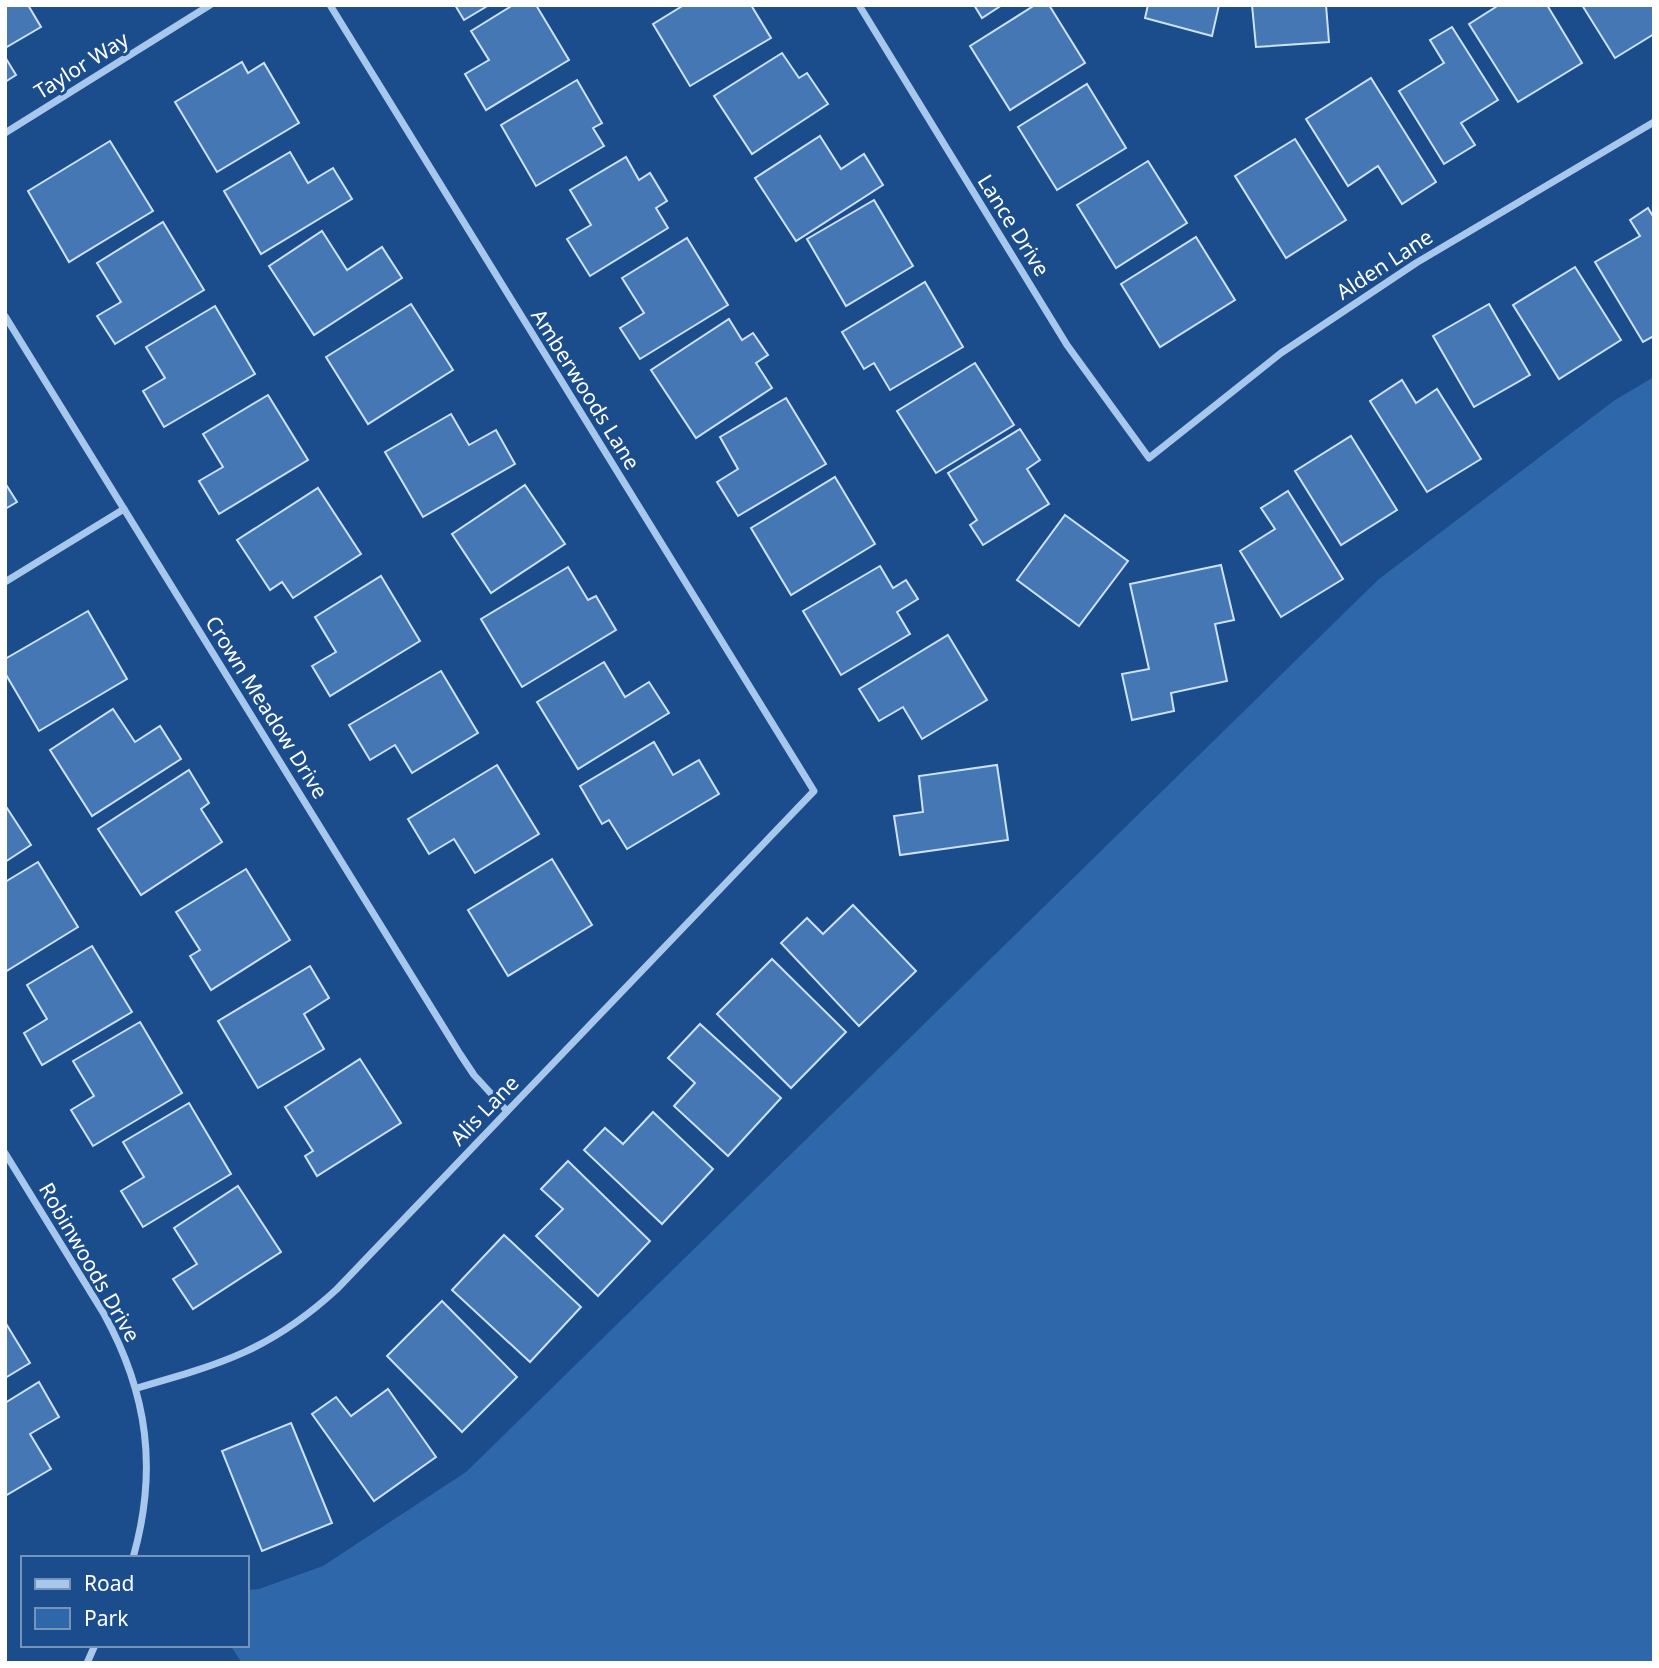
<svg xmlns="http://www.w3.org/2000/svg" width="1659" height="1668" font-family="'Noto Sans',sans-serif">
<rect width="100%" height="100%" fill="#1b4d8c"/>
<polygon fill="#2e67aa" points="1654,377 1654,1663 242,1663 230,1645 247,1645 247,1590 259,1589 323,1566 466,1472 1379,579 1615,400"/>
<g fill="#4477b4" stroke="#cde1f9" stroke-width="2">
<polygon points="5,5 28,5 41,27 5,48"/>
<polygon points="455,5 489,5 464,20"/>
<polygon points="513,5 536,5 569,60 486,110 465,74 489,60 471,31"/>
<polygon points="684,5 751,5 771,38 690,86 653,24"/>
<polygon points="974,5 1002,5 982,18"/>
<polygon points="1035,5 1049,5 1085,63 1010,110 970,46"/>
<polygon points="1148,5 1219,5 1212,36 1145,18"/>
<polygon points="1252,5 1326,5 1329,42 1256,47"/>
<polygon points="1499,5 1547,5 1582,63 1518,102 1469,24"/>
<polygon points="1582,5 1654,5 1654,34 1615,58"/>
<polygon points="1452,27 1498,100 1461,123 1475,145 1444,164 1399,91 1444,63 1430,40"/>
<polygon points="782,53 799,78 807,73 828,104 752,154 714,96"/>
<polygon points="5,57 16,75 5,82"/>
<polygon points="242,62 248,73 264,63 299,123 217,172 175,102"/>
<polygon points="1371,78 1436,182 1402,204 1378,166 1348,186 1306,119"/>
<polygon points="577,80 602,123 593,128 604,146 536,186 501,125"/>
<polygon points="1087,84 1126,148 1057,190 1018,127"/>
<polygon points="820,136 841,169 864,154 883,185 796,241 755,178"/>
<polygon points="1295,139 1346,220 1286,258 1235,176"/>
<polygon points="110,141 153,211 69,262 28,191"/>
<polygon points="290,152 308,183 333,168 352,199 261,254 224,191"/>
<polygon points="626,157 639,180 650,173 667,201 656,208 668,228 590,276 567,239 591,225 570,190"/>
<polygon points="1148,161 1187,223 1116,268 1077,205"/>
<polygon points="874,200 913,266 846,306 807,239"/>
<polygon points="1648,208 1654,218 1654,336 1643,342 1595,262 1640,236 1630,220"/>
<polygon points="163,222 204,290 115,344 97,316 121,302 97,263"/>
<polygon points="322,231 347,270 382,247 402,278 314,335 269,266"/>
<polygon points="1196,237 1235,300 1160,347 1121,284"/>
<polygon points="687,238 728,305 640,359 620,328 644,313 622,278"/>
<polygon points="1575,267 1621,340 1559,379 1513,305"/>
<polygon points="925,282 963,347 890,390 874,363 864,369 842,332"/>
<polygon points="411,304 453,370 368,424 326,357"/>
<polygon points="1489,304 1530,375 1474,407 1433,336"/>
<polygon points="215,306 255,374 164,427 143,391 165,378 146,347"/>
<polygon points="729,319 742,340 753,333 768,355 756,363 772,388 696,438 651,370"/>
<polygon points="975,363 1014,425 936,473 897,411"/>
<polygon points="1402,380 1416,403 1437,389 1481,459 1427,492 1370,401"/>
<polygon points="268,395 308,460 219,514 199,481 223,467 203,434"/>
<polygon points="786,398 826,464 738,516 717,482 738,469 720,437"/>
<polygon points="451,414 469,445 496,430 515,464 423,517 385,452"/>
<polygon points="1020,429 1040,460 1027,469 1049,504 983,545 970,525 977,520 948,473"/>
<polygon points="1351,436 1397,510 1341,545 1295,471"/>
<polygon points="835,477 875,544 791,595 751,528"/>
<polygon points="5,483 17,502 5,509"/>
<polygon points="525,485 565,544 491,593 452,534"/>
<polygon points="318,488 361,554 293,598 282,582 270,590 237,540"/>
<polygon points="1288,491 1343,579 1281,617 1240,551 1275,529 1261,508"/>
<polygon points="1065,515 1128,561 1079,626 1017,580"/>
<polygon points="1221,565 1234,620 1215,624 1227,681 1171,693 1174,711 1132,720 1122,674 1149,669 1130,584"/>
<polygon points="880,566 893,588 906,580 918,599 897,612 910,634 841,675 803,611"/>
<polygon points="568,567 588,600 596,596 616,630 522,687 481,619"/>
<polygon points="381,576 420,641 330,696 312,666 336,652 315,617"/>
<polygon points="88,611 127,679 39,731 5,673 5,659"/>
<polygon points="948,635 987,700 922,739 903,707 879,721 859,689"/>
<polygon points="604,662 625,697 649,682 669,713 578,769 537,702"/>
<polygon points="441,671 478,733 412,773 395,745 370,760 349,725"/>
<polygon points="113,709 135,742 160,726 181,759 92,816 50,750"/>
<polygon points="654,742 673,775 699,760 719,794 627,849 609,820 602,824 580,786"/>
<polygon points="497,765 539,834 475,873 454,839 429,854 408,819"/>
<polygon points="997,765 1008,840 900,855 894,816 923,812 919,776"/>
<polygon points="189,770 209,803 201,809 222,842 141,895 98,829"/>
<polygon points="5,805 31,845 5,862"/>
<polygon points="552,859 592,925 508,976 468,910"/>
<polygon points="38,862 78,927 5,972 5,882"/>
<polygon points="246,869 290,940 211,990 190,956 200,950 176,912"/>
<polygon points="853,905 916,971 859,1026 781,943 807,918 823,934"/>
<polygon points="92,946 132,1012 42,1065 24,1033 47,1019 27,985"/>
<polygon points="772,959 846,1032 791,1088 717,1014"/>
<polygon points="310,966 329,998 304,1014 324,1049 258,1088 218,1021"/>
<polygon points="140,1022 182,1093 93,1146 71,1110 94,1096 73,1061"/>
<polygon points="700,1024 781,1098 728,1156 674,1106 695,1083 668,1058"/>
<polygon points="360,1059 401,1123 317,1176 305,1156 313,1151 285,1107"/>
<polygon points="189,1103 231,1174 143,1227 121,1191 144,1177 123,1142"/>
<polygon points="653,1112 713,1169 662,1224 584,1150 605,1128 623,1144"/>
<polygon points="568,1161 650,1241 598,1296 536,1236 563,1209 541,1189"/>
<polygon points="238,1186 281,1252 193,1309 173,1279 197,1264 174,1228"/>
<polygon points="504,1235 581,1307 530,1362 452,1290"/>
<polygon points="442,1301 517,1377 462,1432 387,1356"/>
<polygon points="5,1322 30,1363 5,1378"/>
<polygon points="39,1382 59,1417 30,1434 51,1469 5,1496 5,1403"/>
<polygon points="388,1389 436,1457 374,1501 312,1414 336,1397 351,1416"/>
<polygon points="291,1423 332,1523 262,1551 222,1451"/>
</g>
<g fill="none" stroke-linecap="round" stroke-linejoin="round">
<g stroke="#a7c7ed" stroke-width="7">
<polyline points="859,5 1067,345 1149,458 1281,353 1416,263 1654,122"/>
<polyline points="5,133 210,5"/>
<polyline points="5,316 460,1054 474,1075 507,1111"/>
<polyline points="5,582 124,509"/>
<path d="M5,1153L104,1314C148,1394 158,1470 133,1558"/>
<path d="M137,1388C221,1364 271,1350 337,1289L814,791L330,5"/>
<polyline points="87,1663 95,1645"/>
</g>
</g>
<g text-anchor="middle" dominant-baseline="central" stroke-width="6" stroke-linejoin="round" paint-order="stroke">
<g font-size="21" fill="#fff" stroke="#1b4d8c">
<text transform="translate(81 65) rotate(-32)">Taylor Way</text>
<text transform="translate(1014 225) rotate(58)">Lance Drive</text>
<text transform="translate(1384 264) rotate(-33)">Alden Lane</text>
<text transform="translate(586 389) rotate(58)">Amberwoods Lane</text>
<text transform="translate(267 707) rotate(58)">Crown Meadow Drive</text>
<text transform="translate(484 1110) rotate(-46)">Alis Lane</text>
<text transform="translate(90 1262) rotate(60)">Robinwoods Drive</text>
</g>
</g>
<rect width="1659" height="1668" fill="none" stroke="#ffffff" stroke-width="14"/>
<rect x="21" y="1556" width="228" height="91" fill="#1b4d8c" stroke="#7694ba" stroke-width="2"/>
<rect x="35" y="1579" width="35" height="10" fill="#a7c7ed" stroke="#7694ba" stroke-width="2"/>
<text x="84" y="1591" font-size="21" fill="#ffffff">Road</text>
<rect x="35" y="1608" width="35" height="21" fill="#2e67aa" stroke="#7694ba" stroke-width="2"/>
<text x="84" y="1626" font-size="21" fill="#ffffff">Park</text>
</svg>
